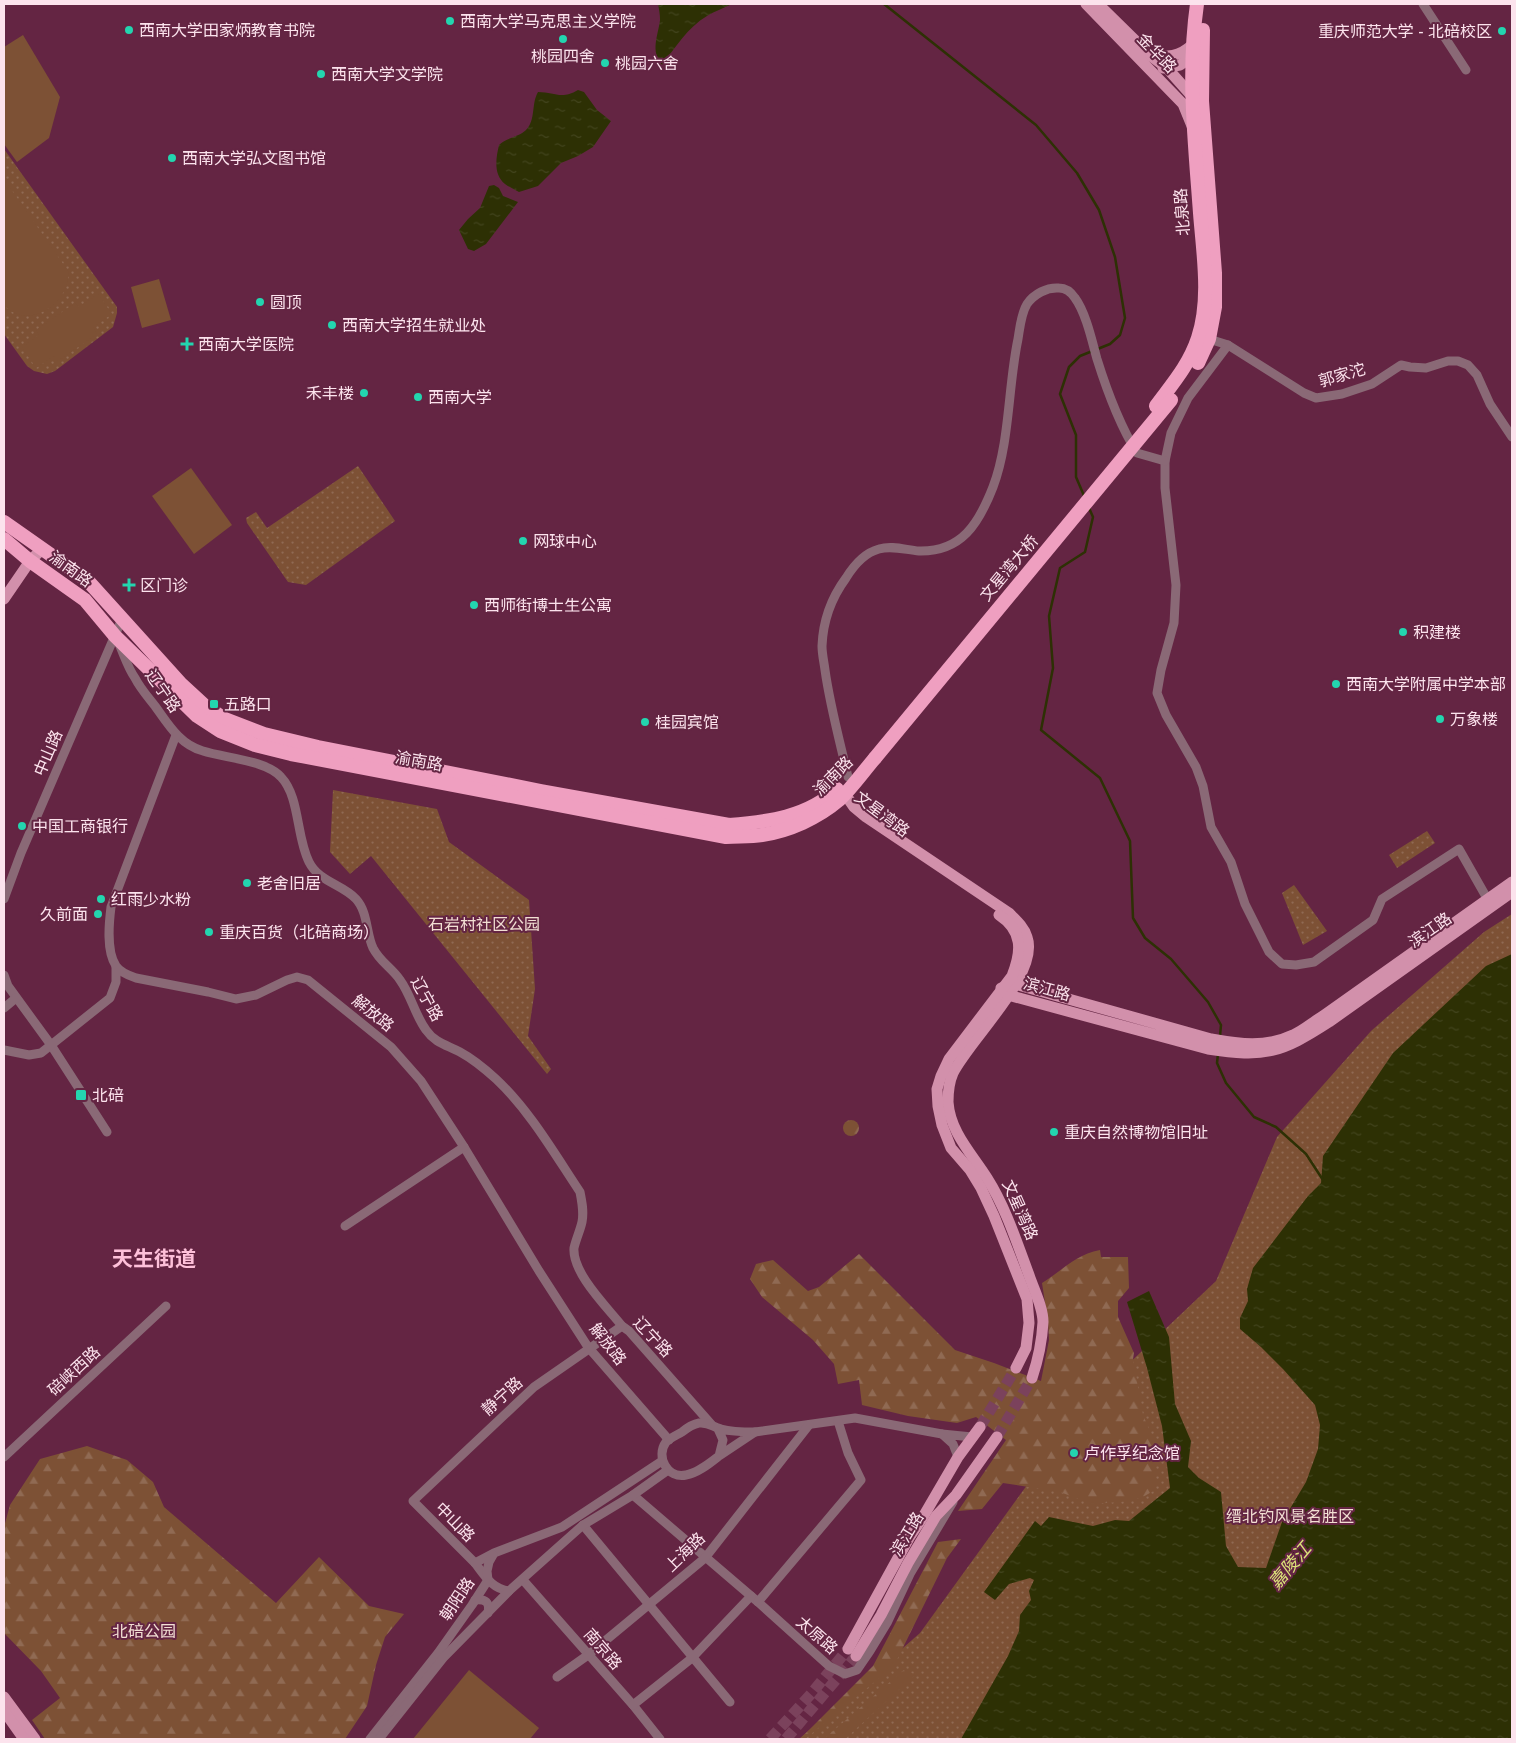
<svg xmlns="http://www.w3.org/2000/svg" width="1516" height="1743" font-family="Helvetica,'Noto Sans SC',sans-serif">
<defs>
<pattern id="green-dots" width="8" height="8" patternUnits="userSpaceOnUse" patternTransform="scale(1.25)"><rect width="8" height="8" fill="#7d5135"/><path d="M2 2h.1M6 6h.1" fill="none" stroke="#906a53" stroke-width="1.8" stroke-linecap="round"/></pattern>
<pattern id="forest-firs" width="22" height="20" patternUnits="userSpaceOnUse" patternTransform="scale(1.25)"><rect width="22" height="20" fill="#7d5135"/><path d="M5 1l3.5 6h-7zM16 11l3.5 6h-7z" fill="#906a53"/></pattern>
<pattern id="water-ripples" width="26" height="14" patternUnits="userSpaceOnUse" patternTransform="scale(1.25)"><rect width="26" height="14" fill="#2d3004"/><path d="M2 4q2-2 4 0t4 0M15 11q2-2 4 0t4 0" fill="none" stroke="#42441d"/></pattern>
</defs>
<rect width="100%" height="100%" fill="#642543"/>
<g fill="url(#green-dots)">
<polygon points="4,149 117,307 117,313 113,327 55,371 47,374 34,371 27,366 4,334"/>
<polygon points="358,466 395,521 306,585 288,582 247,523 246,518 256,512 267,528"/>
<polygon points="333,790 437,809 449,842 529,900 535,989 528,1036 551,1069 547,1074 371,856 350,874 330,852"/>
<polygon points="1427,831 1435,843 1397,868 1389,855"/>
<polygon points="1294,885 1327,931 1303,945 1282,893"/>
<polygon points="1512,914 1512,1739 799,1739 920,1633 1085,1405 1216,1281 1277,1137 1371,1031 1484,932"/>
</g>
<g fill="url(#forest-firs)">
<circle cx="851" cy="1128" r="8"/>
<path d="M1100,1250L1101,1257H1128L1129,1288L1118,1301V1317L1134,1353L1133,1359L1143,1415L1155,1443L1154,1463L1155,1490L1141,1498L1120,1502L1092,1504L1060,1492L1003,1483L982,1509L958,1511L1006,1440L976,1417L957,1423L908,1416L862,1405L859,1380L838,1384L834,1364L813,1340L762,1297L750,1279L756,1264L773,1260L808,1291L819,1287L859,1254L955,1350L994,1363L1041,1381L1049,1340L1048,1322L1042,1283C1063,1270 1075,1255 1100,1250Z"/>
<polygon points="87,1446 127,1460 153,1482 164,1507 276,1603 319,1557 369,1606 404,1614 385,1637 376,1665 367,1706 345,1739 45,1739 32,1720 60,1698 41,1671 4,1633 4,1527 10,1505 40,1459"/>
<polygon points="961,1539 947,1558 894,1666 805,1739 800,1739 873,1666 938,1542"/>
<polygon points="905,1669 915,1675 845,1739 824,1739"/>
</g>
<g fill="#7d5135">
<polygon points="23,35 60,97 49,138 17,162 4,144 4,47"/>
<path d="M4,179L68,271C72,302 27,332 4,305Z"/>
<polygon points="159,279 171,320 142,328 131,287"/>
<polygon points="98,294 112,314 93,327 97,334 58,361 54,356 36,368 22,347 39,335 36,330 75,303 79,307"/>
<polygon points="191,468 232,525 194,554 152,496"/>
<polygon points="469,1670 539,1728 530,1739 413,1739"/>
</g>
<g fill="url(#water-ripples)">
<path d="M658,4H732C724,8 715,11 707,16C688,27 675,48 662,65C650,51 658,36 660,20C660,14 659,9 658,4Z"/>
<path d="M578,90L584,92L597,110L611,121L593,147L578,156L561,163L538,186L519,192C514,189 509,187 505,184C493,174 496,158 499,145C506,138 519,137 526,130C536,120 531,104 538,92C555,92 561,100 578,90Z"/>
<polygon points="494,185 499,188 503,196 518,202 486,244 474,251 468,249 459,230 468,219 480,208 489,186"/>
<polygon points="1512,954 1512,1739 961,1739 1008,1656 1019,1631 1020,1615 1031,1600 1029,1591 1034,1580 1030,1578 1009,1584 995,1600 984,1592 1035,1521 1041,1526 1049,1517 1093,1526 1115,1520 1129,1521 1170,1488 1162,1426 1147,1368 1127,1302 1149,1291 1169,1337 1175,1404 1191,1441 1188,1467 1199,1478 1221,1492 1226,1546 1238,1567 1266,1568 1282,1522 1306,1482 1318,1449 1320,1425 1315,1405 1283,1369 1261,1347 1240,1329 1240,1318 1248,1301 1247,1289 1253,1268 1308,1196 1321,1183 1323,1156 1393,1053 1486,966"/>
</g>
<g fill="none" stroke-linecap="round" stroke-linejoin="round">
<g stroke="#2d3004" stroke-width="2.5">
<polyline points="884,4 1036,125 1077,173 1099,210 1115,257 1125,318 1120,335 1110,344 1080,356 1069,367 1060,394 1076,435 1076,477 1085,498"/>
<polyline points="1089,508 1093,517 1085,552 1060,568 1049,616 1053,668 1041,730 1100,778 1130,841 1133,918 1145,938 1171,959 1208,1002 1221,1025 1220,1036"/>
<polyline points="1218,1054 1217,1063 1226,1083 1254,1117 1276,1127 1306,1154 1323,1180"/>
</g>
<g stroke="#7b425c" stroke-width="11" stroke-dasharray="11 5.5" stroke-linecap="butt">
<polyline points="980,1427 1016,1368"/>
<polyline points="997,1437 1032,1378"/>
<polyline points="770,1739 811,1694 848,1649"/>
<polyline points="786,1739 856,1656"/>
</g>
<g stroke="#8a6976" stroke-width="9">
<polyline points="1423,4 1466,70"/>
<polyline points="1209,339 1228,345 1304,393 1316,398 1342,394 1372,384 1401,365 1410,367 1426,368 1448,361 1458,361 1468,365 1477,375 1490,404 1512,437"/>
<polyline points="1228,345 1188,398 1171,433 1165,461 1165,488 1176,585 1174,623 1161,670 1157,693 1166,715 1196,767 1203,786 1211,827 1231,862 1245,904 1269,952 1282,964 1296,965 1314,962 1373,920 1382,899 1459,849 1488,900"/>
<path d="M119,644C124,655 128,668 135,678C140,688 148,697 155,706C168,724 180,745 203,751C225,758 266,760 281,777C300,797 296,836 309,862C319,882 342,884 356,899C368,912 366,933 373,948C380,962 392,968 400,980C411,995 415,1015 426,1030C435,1043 447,1045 460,1052C473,1059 485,1069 496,1079C530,1111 554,1153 580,1192C582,1202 584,1212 582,1222C580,1231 576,1239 574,1248C572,1273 607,1307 622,1326L629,1331L711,1424"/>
<path d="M176,735L111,907C109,923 106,951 116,966C120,972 130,976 136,978L208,992L236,999L256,995L287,980L297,977L308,980L391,1047L421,1081L464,1147L539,1271L588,1347L669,1440"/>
<path d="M848,777C840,742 830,706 825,670C824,662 822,654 822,646C823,621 832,597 846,578C854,565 864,553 879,549C892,545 906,550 919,551C962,552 979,523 993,487C1010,442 1008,386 1018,339C1020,327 1021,314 1027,304C1034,294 1047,287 1059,288C1066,288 1071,292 1075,298C1086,313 1092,341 1097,359C1107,391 1119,424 1137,453L1165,461"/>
<polyline points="4,899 21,853 122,619"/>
<polyline points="4,975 8,986 51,1045 107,1132"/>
<polyline points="4,1008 16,998"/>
<polyline points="4,1050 29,1055 41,1053 110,998 116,982 116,967"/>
<polyline points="345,1226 464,1147"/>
<path d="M718,1429L723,1440L719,1456C710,1463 698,1473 686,1475C668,1479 655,1457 666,1442C670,1438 677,1435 682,1432C687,1428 693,1424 699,1423C710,1422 712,1427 721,1429C732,1432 744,1432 755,1432L719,1456"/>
<polyline points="755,1432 855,1418 942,1434"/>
<polyline points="4,1457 166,1306"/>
<polyline points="958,1457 953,1444 942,1434 972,1437"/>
<polyline points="633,1495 758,1602 829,1666 845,1674 857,1670 870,1651 887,1623 910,1574 953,1502"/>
<polyline points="583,1525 730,1702"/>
<polyline points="475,1563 413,1501 534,1387 622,1326"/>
<polyline points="523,1580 633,1705 660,1739"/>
<path d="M509,1591C492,1589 485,1576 475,1563L494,1553L562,1527L662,1461"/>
<path d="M475,1600C486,1599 490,1602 488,1613"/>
<polyline points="758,1602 861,1480 848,1453 838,1421"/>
<polyline points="557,1677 588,1655 705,1558 809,1425"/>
<polyline points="633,1705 692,1658 751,1596"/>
<polyline points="370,1739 438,1653 472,1605 488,1580 487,1571 489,1562 493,1555"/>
<polyline points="379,1739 444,1657 509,1591 583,1525 633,1495 668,1470"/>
</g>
<g stroke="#d290ab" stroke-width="11">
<polyline points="1086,4 1183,104 1192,126"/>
<path d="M1098,4L1151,56C1168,57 1179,57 1192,45"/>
<polyline points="1151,56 1167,68 1191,95 1196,98"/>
<polyline points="1163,68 1180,65 1197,53"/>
<polyline points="4,599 30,561 42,549"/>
<path d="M839,792L845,794L854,807L866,817L1009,913C1016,920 1024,927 1027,937C1040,974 970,1039 953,1073C949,1082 948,1092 948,1102C950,1132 972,1154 987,1178C1006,1208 1017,1243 1029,1275C1034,1290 1043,1307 1043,1322C1042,1341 1038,1360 1032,1378"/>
<path d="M1512,882L1323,1016C1313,1022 1303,1031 1293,1035C1266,1048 1239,1044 1211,1039L1015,984L1001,988L1008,995L1208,1049C1265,1058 1281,1053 1329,1022L1512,892"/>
<path d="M999,915C1023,931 1022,951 1012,976L949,1059L941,1076L937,1089L938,1106L942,1125L951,1148L970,1170L981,1188L994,1216L1027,1299L1029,1323L1026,1348L1016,1368"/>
<polyline points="848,1649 909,1538 923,1517 958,1457 980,1427"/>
<polyline points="856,1656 881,1615 908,1563 936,1516 956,1495 997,1437"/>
<polyline points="4,1697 35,1739"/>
<polyline points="4,1711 24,1739"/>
</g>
<g stroke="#ef9fc0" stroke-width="14">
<polyline points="1198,363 1209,339 1215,307 1215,273 1202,101 1203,30"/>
<path d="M1156,406C1173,383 1189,365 1198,338C1211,299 1203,253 1200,213C1195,143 1187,74 1197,4"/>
<path d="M4,522L88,581L181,684L206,707L225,719L264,734L318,747L541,791L729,825C767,822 808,817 837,789"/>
<path d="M4,539L30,561L85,600L115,636L197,716L220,731L255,745L291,754L726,837C738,836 750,837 762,835C789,831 818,818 839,800C852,788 863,772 875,758"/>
</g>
<polyline stroke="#ef9fc0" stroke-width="14" points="875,758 1171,400"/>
</g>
<g fill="#23d5af" stroke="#642543" stroke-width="2">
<circle cx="450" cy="21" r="5"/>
<circle cx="129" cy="30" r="5"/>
<circle cx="1502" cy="31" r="5"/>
<circle cx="563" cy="39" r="5"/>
<circle cx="605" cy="63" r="5"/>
<circle cx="321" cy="74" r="5"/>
<circle cx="172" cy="158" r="5"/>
<circle cx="260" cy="302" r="5"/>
<circle cx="332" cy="325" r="5"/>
<path d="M184.5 336.5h5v5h5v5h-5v5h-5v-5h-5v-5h5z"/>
<circle cx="364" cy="393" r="5"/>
<circle cx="418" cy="397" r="5"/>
<circle cx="523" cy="541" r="5"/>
<path d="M126.5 577.5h5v5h5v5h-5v5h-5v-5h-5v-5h5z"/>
<circle cx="474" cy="605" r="5"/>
<circle cx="1403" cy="632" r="5"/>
<circle cx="1336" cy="684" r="5"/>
<rect x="209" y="699" width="10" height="10" rx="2.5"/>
<circle cx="1440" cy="719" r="5"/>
<circle cx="645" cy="722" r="5"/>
<circle cx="22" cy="826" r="5"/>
<circle cx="247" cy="883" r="5"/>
<circle cx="101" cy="899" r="5"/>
<circle cx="98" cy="914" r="5"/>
<circle cx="209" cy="932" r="5"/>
<rect x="75" y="1089" width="12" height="12" rx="2.5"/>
<circle cx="1054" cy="1132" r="5"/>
<circle cx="1074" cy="1453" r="5"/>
</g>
<g text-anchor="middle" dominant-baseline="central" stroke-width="4" stroke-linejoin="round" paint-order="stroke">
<g font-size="16" fill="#fce3ed" stroke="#642543" text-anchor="start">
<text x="460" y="21">西南大学马克思主义学院</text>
<text x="139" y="30">西南大学田家炳教育书院</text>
<text x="1492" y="31" text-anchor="end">重庆师范大学 - 北碚校区</text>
<text x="563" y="56" text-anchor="middle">桃园四舍</text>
<text x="615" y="63">桃园六舍</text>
<text x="331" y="74">西南大学文学院</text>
<text x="182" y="158">西南大学弘文图书馆</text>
<text x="270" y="302">圆顶</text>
<text x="342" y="325">西南大学招生就业处</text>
<text x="198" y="344">西南大学医院</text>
<text x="354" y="393" text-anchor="end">禾丰楼</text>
<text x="428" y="397">西南大学</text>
<text x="533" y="541">网球中心</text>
<text x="140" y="585">区门诊</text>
<text x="484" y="605">西师街博士生公寓</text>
<text x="1413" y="632">积建楼</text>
<text x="1346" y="684">西南大学附属中学本部</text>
<text x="224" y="704">五路口</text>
<text x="1450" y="719">万象楼</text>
<text x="655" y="722">桂园宾馆</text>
<text x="32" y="826">中国工商银行</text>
<text x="257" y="883">老舍旧居</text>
<text x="111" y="899">红雨少水粉</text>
<text x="88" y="914" text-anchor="end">久前面</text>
<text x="219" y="932">重庆百货（北碚商场）</text>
<text x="92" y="1095">北碚</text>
<text x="1064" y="1132">重庆自然博物馆旧址</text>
<text x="1084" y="1453">卢作孚纪念馆</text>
</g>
<g font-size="16" fill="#fce3ed" stroke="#642543">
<text transform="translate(1157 53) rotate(46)">金华路</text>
<text transform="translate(1182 212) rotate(-94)">北泉路</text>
<text transform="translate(1342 375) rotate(-16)">郭家沱</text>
<text transform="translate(1009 568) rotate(-50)">文星湾大桥</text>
<text transform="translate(71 569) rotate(36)">渝南路</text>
<text transform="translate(163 691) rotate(55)">辽宁路</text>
<text transform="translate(48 753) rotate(-67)">中山路</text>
<text transform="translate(419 761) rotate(10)">渝南路</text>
<text transform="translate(833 776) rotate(-45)">渝南路</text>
<text transform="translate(882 814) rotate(37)">文星湾路</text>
<text transform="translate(1430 930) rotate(-35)">滨江路</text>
<text transform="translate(1047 989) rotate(15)">滨江路</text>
<text transform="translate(427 999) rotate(61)">辽宁路</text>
<text transform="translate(373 1013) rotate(39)">解放路</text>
<text transform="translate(1020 1210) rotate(66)">文星湾路</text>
<text transform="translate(653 1337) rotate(47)">辽宁路</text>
<text transform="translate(608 1344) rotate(52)">解放路</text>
<text transform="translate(74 1371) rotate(-43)">碚峡西路</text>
<text transform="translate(502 1396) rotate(-42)">静宁路</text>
<text transform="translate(455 1522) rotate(45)">中山路</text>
<text transform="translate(907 1534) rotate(-59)">滨江路</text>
<text transform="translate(685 1552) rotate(-44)">上海路</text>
<text transform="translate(457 1599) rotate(-56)">朝阳路</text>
<text transform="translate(817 1635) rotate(41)">太原路</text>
<text transform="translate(603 1649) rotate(49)">南京路</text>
</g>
<g font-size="16" fill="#f2dfd3" stroke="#642543">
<text x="484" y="924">石岩村社区公园</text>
<text x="1290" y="1516">缙北钓风景名胜区</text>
<text x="144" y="1631">北碚公园</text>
</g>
<g font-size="18" font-style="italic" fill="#dce579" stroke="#642543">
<text transform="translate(1290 1566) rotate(-50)">嘉陵江</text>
</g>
<g font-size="21" font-weight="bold" fill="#fec0d9" stroke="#642543">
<text x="154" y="1258">天生街道</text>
</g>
</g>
<rect width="1516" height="1743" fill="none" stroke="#fce3ed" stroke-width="10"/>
</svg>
